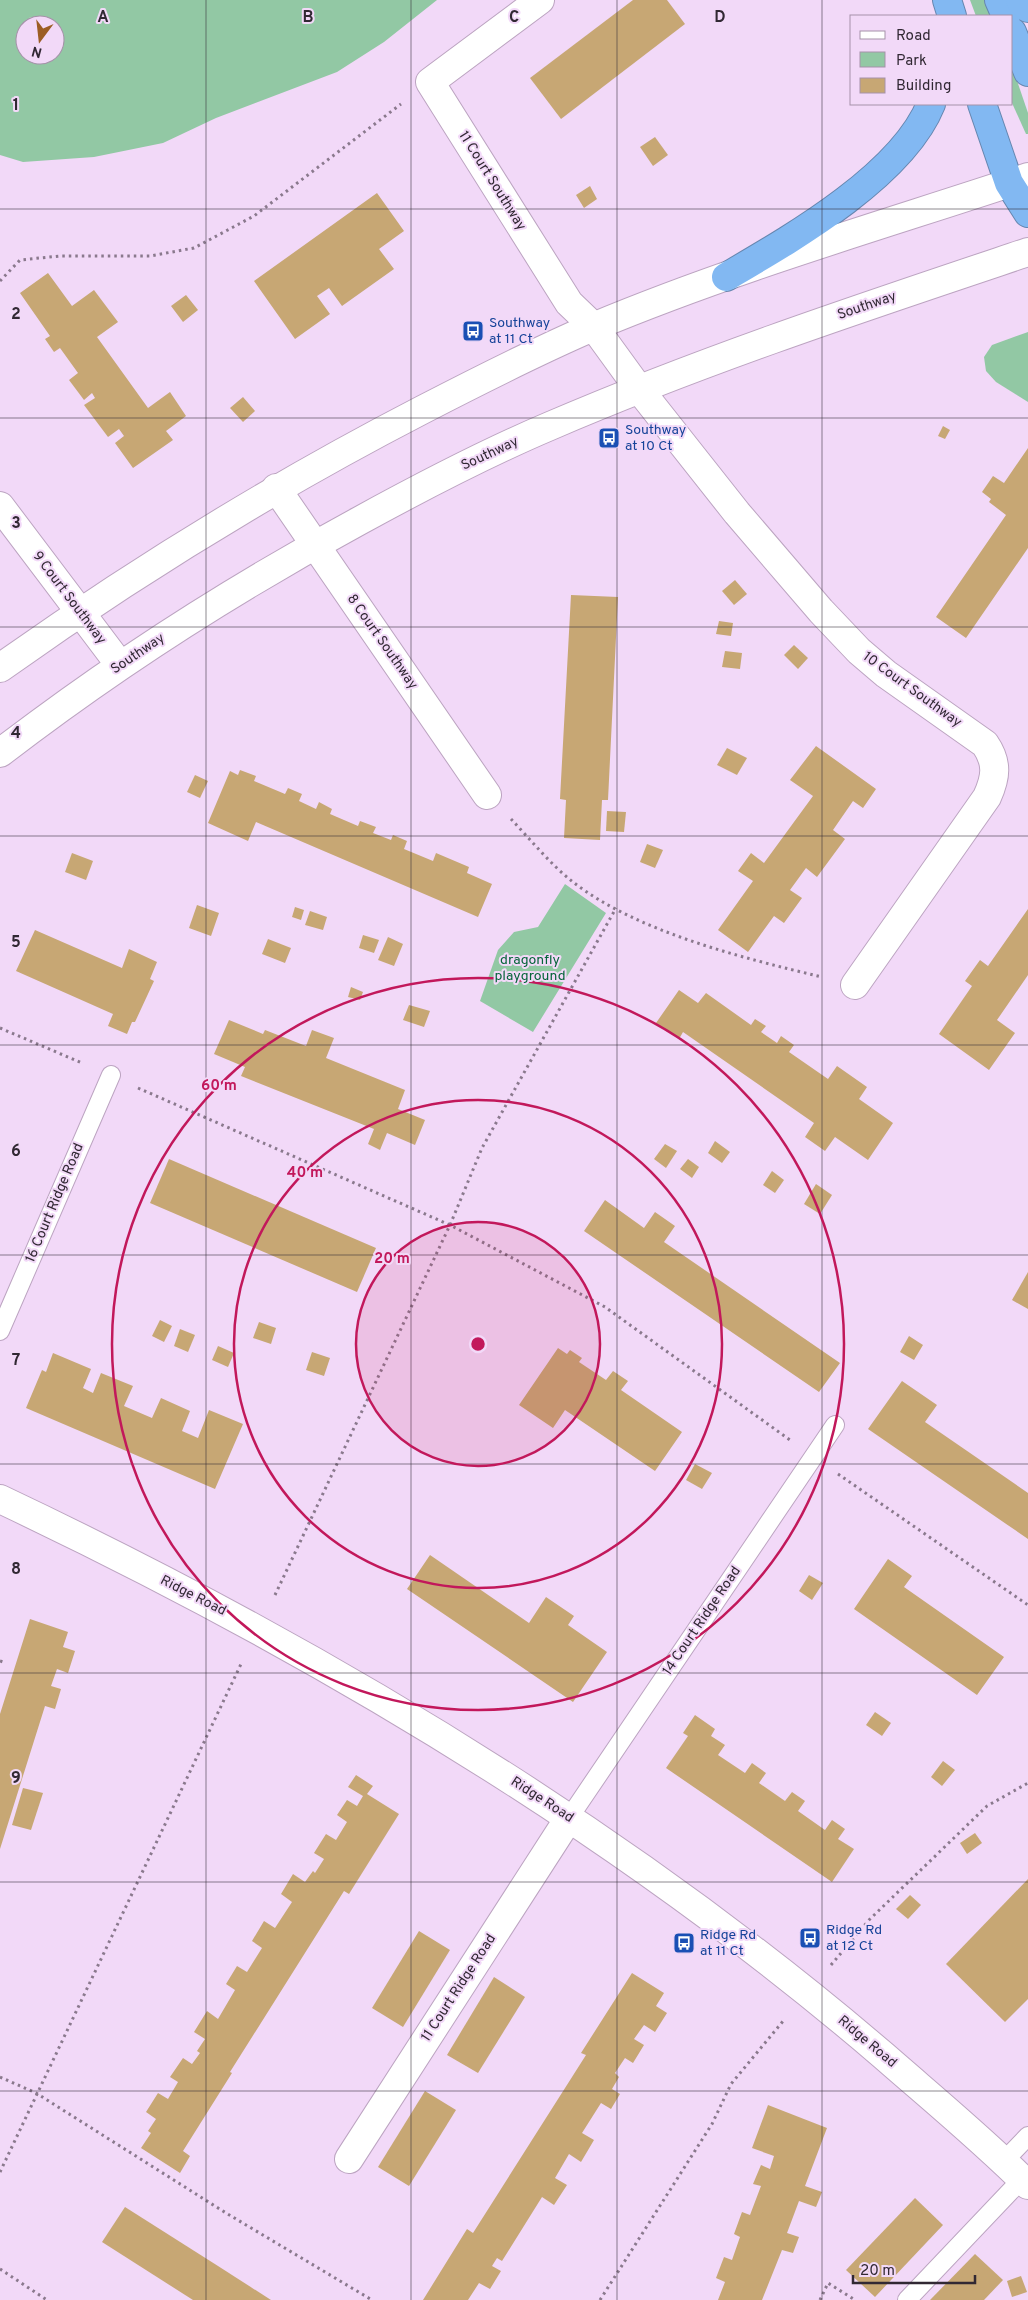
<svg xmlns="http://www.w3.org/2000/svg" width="1028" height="2300" font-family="Overpass,sans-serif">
<rect width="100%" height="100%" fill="#f2d9f8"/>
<g fill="#92c8a4" fill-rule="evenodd">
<path d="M0,0H437L384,42L337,72L216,118L163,143L94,157L23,162L0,155ZM25,25H55V55H25Z"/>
<polygon points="970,0 989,0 994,16 976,16"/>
<polygon points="1012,66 1028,113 1028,134 1026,134 1012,103"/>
<polygon points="1028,332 1028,402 996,382 986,371 984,357 992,345"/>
<polygon points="565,884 606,913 533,1032 480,1001 498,950 514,932 538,927"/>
</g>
<g fill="#c7a774">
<polygon points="633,0 667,0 685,24 561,119 530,78"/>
<polygon points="655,137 668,155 653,166 640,147"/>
<polygon points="590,186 597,199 584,208 576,195"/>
<polygon points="377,193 404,231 379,249 394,269 342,306 329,288 317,296 330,314 295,339 254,281"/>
<polygon points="48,273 72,306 94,290 118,322 97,337 148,408 170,392 186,416 166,431 173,440 133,468 115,443 124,436 119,429 108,437 84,405 95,398 92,393 84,400 69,380 78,373 60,348 54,352 45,339 50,336 20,293"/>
<polygon points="186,295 198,310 183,322 171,306"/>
<polygon points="243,397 255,411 243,422 230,408"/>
<polygon points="943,426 950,430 945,439 938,436"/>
<polygon points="1028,448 1028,548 966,638 936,617 1006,515 989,502 991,499 982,492 993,476 1004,483"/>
<polygon points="735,580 747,594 734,605 722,591"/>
<polygon points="571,595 618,597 608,800 602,800 600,840 564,838 566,800 560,799"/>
<polygon points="719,621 733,623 731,636 716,634"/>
<polygon points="794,645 808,658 798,669 784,655"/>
<polygon points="725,651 742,653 740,669 722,667"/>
<polygon points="816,746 876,789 863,808 853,801 833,830 845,839 817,877 806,868 790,890 802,898 784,923 774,916 748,952 718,930 753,881 738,871 751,853 764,863 813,796 790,780"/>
<polygon points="727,748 747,758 737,775 717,765"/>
<polygon points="240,770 256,776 254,781 285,794 288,788 302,794 299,801 316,809 319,802 332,809 330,814 358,826 360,821 376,827 373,833 391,840 393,835 407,841 404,849 433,861 436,853 469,867 467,873 492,884 478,917 256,822 248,841 208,823 230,771 238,775"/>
<polygon points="195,775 208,781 200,798 187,792"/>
<polygon points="607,811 626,812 624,832 606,831"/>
<polygon points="647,844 663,850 655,868 640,862"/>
<polygon points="72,853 93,861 86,880 65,872"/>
<polygon points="197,905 219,913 211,936 189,928"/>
<polygon points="295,907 304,910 301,920 292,917"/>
<polygon points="1028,909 1028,975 997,1020 1015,1033 989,1070 939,1034 972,986 965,981 980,960 988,966"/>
<polygon points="310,911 327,917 323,930 305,925"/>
<polygon points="35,930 122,968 129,949 157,962 150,979 154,981 135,1022 132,1022 127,1034 108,1026 113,1014 16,971"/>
<polygon points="363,935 379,940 374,953 359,948"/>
<polygon points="388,937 403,944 394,966 378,960"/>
<polygon points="268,939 291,948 285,963 262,954"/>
<polygon points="351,987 363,992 360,1000 348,997"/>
<polygon points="679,990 698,1003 706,993 751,1025 755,1019 766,1026 761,1032 777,1043 781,1036 794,1045 789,1052 828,1079 837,1066 867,1087 859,1099 893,1123 868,1160 835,1137 825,1151 805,1137 814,1123 683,1032 679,1039 656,1023"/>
<polygon points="409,1005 430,1011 424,1027 403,1020"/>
<polygon points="229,1020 263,1034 265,1030 306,1046 312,1030 334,1038 326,1058 405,1090 398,1109 425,1120 415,1145 387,1133 380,1150 368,1144 374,1129 241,1076 245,1067 214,1054"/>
<polygon points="715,1141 730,1152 722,1163 708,1153"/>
<polygon points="665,1144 677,1151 666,1168 654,1159"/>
<polygon points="169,1159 376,1248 357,1292 150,1203"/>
<polygon points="688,1159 699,1167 692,1178 680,1169"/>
<polygon points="772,1171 784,1180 775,1193 763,1185"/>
<polygon points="816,1184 832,1195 820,1214 804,1204"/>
<polygon points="605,1200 644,1228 655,1212 675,1226 664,1242 840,1363 819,1392 584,1231"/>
<polygon points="1028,1272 1028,1309 1012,1300"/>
<polygon points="160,1320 172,1326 164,1342 152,1336"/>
<polygon points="259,1322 276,1328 271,1344 253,1338"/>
<polygon points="180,1329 195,1335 188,1352 174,1346"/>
<polygon points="909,1336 923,1345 914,1360 900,1352"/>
<polygon points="218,1346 234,1353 228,1367 212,1360"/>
<polygon points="558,1348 567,1354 570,1350 582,1358 579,1362 606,1380 613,1371 628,1381 621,1390 682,1432 655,1471 565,1410 553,1428 519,1405"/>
<polygon points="312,1352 330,1358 324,1376 306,1370"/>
<polygon points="53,1353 91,1369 83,1388 93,1393 101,1373 133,1386 124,1406 152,1418 161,1398 190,1411 182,1431 198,1438 209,1410 243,1424 215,1489 26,1408 42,1370 46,1372"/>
<polygon points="902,1381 937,1405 925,1422 1028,1493 1028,1539 868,1429"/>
<polygon points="695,1464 712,1473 702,1489 686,1480"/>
<polygon points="430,1555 529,1623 546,1597 574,1616 568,1625 607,1652 573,1702 407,1589"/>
<polygon points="888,1559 912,1576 904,1587 1004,1657 977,1695 854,1609"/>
<polygon points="809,1575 823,1583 812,1600 799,1591"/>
<polygon points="30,1619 68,1632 63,1647 75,1651 68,1673 57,1669 51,1686 61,1689 55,1709 45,1706 0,1849 0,1714"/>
<polygon points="875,1712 891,1723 882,1736 866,1725"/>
<polygon points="695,1715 715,1729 711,1736 725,1745 718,1755 745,1773 752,1763 766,1773 759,1783 785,1801 792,1792 805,1801 798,1811 825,1830 832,1820 845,1829 838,1839 854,1849 832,1882 666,1768 688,1736 683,1733"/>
<polygon points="943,1761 955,1770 942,1786 931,1777"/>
<polygon points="356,1775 373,1786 367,1794 399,1814 349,1894 344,1891 230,2072 232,2073 183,2151 190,2156 180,2173 141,2148 151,2133 148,2131 156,2119 146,2112 158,2093 168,2099 178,2082 170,2077 183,2058 192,2064 200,2053 197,2051 205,2039 194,2032 207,2011 218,2019 235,1990 226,1984 237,1966 247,1972 262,1948 252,1941 264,1921 275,1928 292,1902 281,1894 293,1874 305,1882 313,1871 315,1873 324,1859 314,1853 326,1834 336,1840 347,1822 337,1815 347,1800 357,1806 363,1796 348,1787"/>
<polygon points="23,1788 43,1793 31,1830 12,1825"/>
<polygon points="975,1833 982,1843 967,1854 960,1843"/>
<polygon points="1028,1879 1028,1999 1005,2022 946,1964"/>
<polygon points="910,1895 921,1905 908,1919 896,1909"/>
<polygon points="419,1931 450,1950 403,2027 372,2008"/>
<polygon points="632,1973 664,1993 656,2006 667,2013 655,2032 644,2025 634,2039 644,2045 633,2063 625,2058 615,2073 619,2077 612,2089 620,2094 611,2109 601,2103 582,2133 594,2140 581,2162 569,2154 555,2178 567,2185 554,2205 542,2197 502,2261 497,2258 492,2266 501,2271 490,2289 479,2283 468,2300 423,2300 467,2229 473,2233 586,2055 581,2053"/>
<polygon points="494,1977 525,1997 478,2073 447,2055"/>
<polygon points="425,2091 456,2110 409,2186 378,2167"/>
<polygon points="768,2105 827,2128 805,2186 822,2192 816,2207 799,2201 787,2233 799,2237 793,2253 782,2250 762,2300 718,2300 725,2282 716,2278 724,2257 732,2260 740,2237 734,2234 742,2212 750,2215 761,2186 753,2184 761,2165 770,2169 774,2156 752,2148"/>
<polygon points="915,2198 943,2225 875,2297 846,2270"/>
<polygon points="125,2207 218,2266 271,2300 193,2300 102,2242"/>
<polygon points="975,2254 1003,2280 984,2300 930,2300"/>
<polygon points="1021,2276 1027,2292 1012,2297 1007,2281"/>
</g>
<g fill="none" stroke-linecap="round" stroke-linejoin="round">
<g stroke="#bca4c1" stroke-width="20">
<g id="lane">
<polyline points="0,1331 111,1075"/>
<polyline points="569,1818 835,1425"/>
<polyline points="1003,2162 1028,2136"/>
<polyline points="907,2300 1022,2179"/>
</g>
</g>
<g stroke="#bca4c1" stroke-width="30">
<g id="street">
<path d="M540,0L430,82L569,303L594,327L639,389L737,513L821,611L859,651L886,674L985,744C998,763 996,777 987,797L855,985"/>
<polyline points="276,488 487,795"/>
<polyline points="0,506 120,665"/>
<polyline points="349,2159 569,1818"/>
</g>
</g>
<g stroke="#bca4c1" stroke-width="30">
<g id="secondary">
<path d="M0,668C135,572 275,486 422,410C478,381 535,352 593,327C734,268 883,225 1028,177"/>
<path d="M0,753C113,666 233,589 359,521C421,487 484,454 550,426C706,359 867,306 1028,252"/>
<path d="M0,1499C315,1648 619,1829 884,2056C932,2098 983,2140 1028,2185"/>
</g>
</g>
<g stroke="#6686af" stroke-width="30">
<g id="highway">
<polyline points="947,0 952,16"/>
<polyline points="999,0 1006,16"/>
<polyline points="1020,0 1028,8"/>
<polyline points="1012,32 1028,72"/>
<polyline points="982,104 1009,183 1028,213"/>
<path d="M726,277C791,239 902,176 931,104"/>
</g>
</g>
<g stroke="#8a798d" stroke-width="3" stroke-dasharray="2.5 4" stroke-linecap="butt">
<polyline points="0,281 20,260 60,256 150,256 194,248 254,216 401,104"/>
<path d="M511,819C530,839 551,865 573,882C637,932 743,958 822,977"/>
<polyline points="0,1028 82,1063"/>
<polyline points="138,1088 450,1225 605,1307 790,1440"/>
<polyline points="838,1474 1028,1605"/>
<polyline points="275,1595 450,1225 482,1148 616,908"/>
<polyline points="0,1661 3,1662"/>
<polyline points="831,1965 869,1920 987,1806 1028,1783"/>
<polyline points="0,2077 36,2093 226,2213 372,2300"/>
<polyline points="0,2172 242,1662"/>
<polyline points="0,2269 47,2300"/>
<polyline points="600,2300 712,2124 731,2084 784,2020"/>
<polyline points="820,2300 828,2283 855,2300"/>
</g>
<use href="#lane" stroke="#fff" stroke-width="18"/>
<use href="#street" stroke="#fff" stroke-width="28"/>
<use href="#secondary" stroke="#fff" stroke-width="28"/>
<use href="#highway" stroke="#82b8f2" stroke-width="28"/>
</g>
<path fill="none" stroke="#312833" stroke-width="1" stroke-opacity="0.55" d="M206,0V2300M411,0V2300M617,0V2300M822,0V2300M0,209H1028M0,418H1028M0,627H1028M0,836H1028M0,1045H1028M0,1255H1028M0,1464H1028M0,1673H1028M0,1882H1028M0,2091H1028"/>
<circle cx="478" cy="1344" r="122" fill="#c2185b" fill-opacity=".12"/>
<g fill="none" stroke="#c2185b" stroke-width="2.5">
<circle cx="478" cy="1344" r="122"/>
<circle cx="478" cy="1344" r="244"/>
<circle cx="478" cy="1344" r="366"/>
</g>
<defs>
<g id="bus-square" transform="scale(1.125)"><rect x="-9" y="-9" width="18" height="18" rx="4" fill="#1a4fb4" stroke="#f2d9f8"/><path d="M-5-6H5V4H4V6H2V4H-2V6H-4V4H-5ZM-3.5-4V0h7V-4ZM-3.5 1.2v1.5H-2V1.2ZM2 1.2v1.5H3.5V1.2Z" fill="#fff"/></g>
</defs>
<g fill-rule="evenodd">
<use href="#bus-square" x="473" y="331"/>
<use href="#bus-square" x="609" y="438"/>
<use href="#bus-square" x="810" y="1938"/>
<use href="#bus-square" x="684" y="1943"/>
</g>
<g text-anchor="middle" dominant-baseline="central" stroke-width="4" stroke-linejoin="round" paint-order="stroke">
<g font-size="14" fill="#312833" stroke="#f2d9f8">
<text transform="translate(492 181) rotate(58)">11 Court Southway</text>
<text transform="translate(867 306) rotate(-19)">Southway</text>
<text transform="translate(490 454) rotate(-25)">Southway</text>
<text transform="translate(69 598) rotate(53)">9 Court Southway</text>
<text transform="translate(382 642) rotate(55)">8 Court Southway</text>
<text transform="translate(138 654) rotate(-34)">Southway</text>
<text transform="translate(912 690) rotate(36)">10 Court Southway</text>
<text transform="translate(55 1203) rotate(-67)">16 Court Ridge Road</text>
<text transform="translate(193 1596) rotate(27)">Ridge Road</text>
<text transform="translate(702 1621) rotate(-56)">14 Court Ridge Road</text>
<text transform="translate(542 1800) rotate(33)">Ridge Road</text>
<text transform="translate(459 1988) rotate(-57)">11 Court Ridge Road</text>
<text transform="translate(867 2042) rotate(40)">Ridge Road</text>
</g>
<g font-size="14" fill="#164399" stroke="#f2d9f8" text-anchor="start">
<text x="489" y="323">Southway<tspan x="489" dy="16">at 11 Ct</tspan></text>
<text x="625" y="430">Southway<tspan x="625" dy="16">at 10 Ct</tspan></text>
<text x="826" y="1930">Ridge Rd<tspan x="826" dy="16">at 12 Ct</tspan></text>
<text x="700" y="1935">Ridge Rd<tspan x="700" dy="16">at 11 Ct</tspan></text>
</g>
<g font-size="14" fill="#056439" stroke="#f2d9f8">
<text x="530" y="960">dragonfly<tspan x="530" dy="16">playground</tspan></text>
</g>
</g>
<g font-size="16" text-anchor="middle" font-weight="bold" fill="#312833" stroke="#f2d9f8" stroke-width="4" stroke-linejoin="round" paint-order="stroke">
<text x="103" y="22">A</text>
<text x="308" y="22">B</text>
<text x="514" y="22">C</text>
<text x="720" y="22">D</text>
<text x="16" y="110">1</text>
<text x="16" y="319">2</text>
<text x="16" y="528">3</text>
<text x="16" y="738">4</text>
<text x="16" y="947">5</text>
<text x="16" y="1156">6</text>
<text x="16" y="1365">7</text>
<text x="16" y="1574">8</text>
<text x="16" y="1783">9</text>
</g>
<circle cx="478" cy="1344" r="8" fill="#c2185b" stroke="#f2d9f8" stroke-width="2.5"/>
<g font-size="15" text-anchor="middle" font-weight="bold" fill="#c2185b" stroke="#f2d9f8" stroke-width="4" stroke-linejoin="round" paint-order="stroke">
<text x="219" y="1090">60 m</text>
<text x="305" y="1177">40 m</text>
<text x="392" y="1263">20 m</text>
</g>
<rect x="850" y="15" width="162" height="90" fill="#f2d9f8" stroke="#a592a9"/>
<rect x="860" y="31" width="25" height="8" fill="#ffffff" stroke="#a592a9"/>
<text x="896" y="40" font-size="15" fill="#312833">Road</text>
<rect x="860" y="52" width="25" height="15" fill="#92c8a4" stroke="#a592a9"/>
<text x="896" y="65" font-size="15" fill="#312833">Park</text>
<rect x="860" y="78" width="25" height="15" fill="#c7a774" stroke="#a592a9"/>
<text x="896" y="90" font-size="15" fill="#312833">Building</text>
<g transform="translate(40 40) rotate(195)"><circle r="24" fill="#f2d9f8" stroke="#a592a9"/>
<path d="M0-4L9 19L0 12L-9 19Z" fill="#9c5d24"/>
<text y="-8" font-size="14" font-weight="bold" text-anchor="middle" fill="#312833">N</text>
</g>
<path d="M853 2275v8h122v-8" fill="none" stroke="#312833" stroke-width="2.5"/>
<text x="860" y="2275" font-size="15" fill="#312833" stroke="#f2d9f8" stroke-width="4" paint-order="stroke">20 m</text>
</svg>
